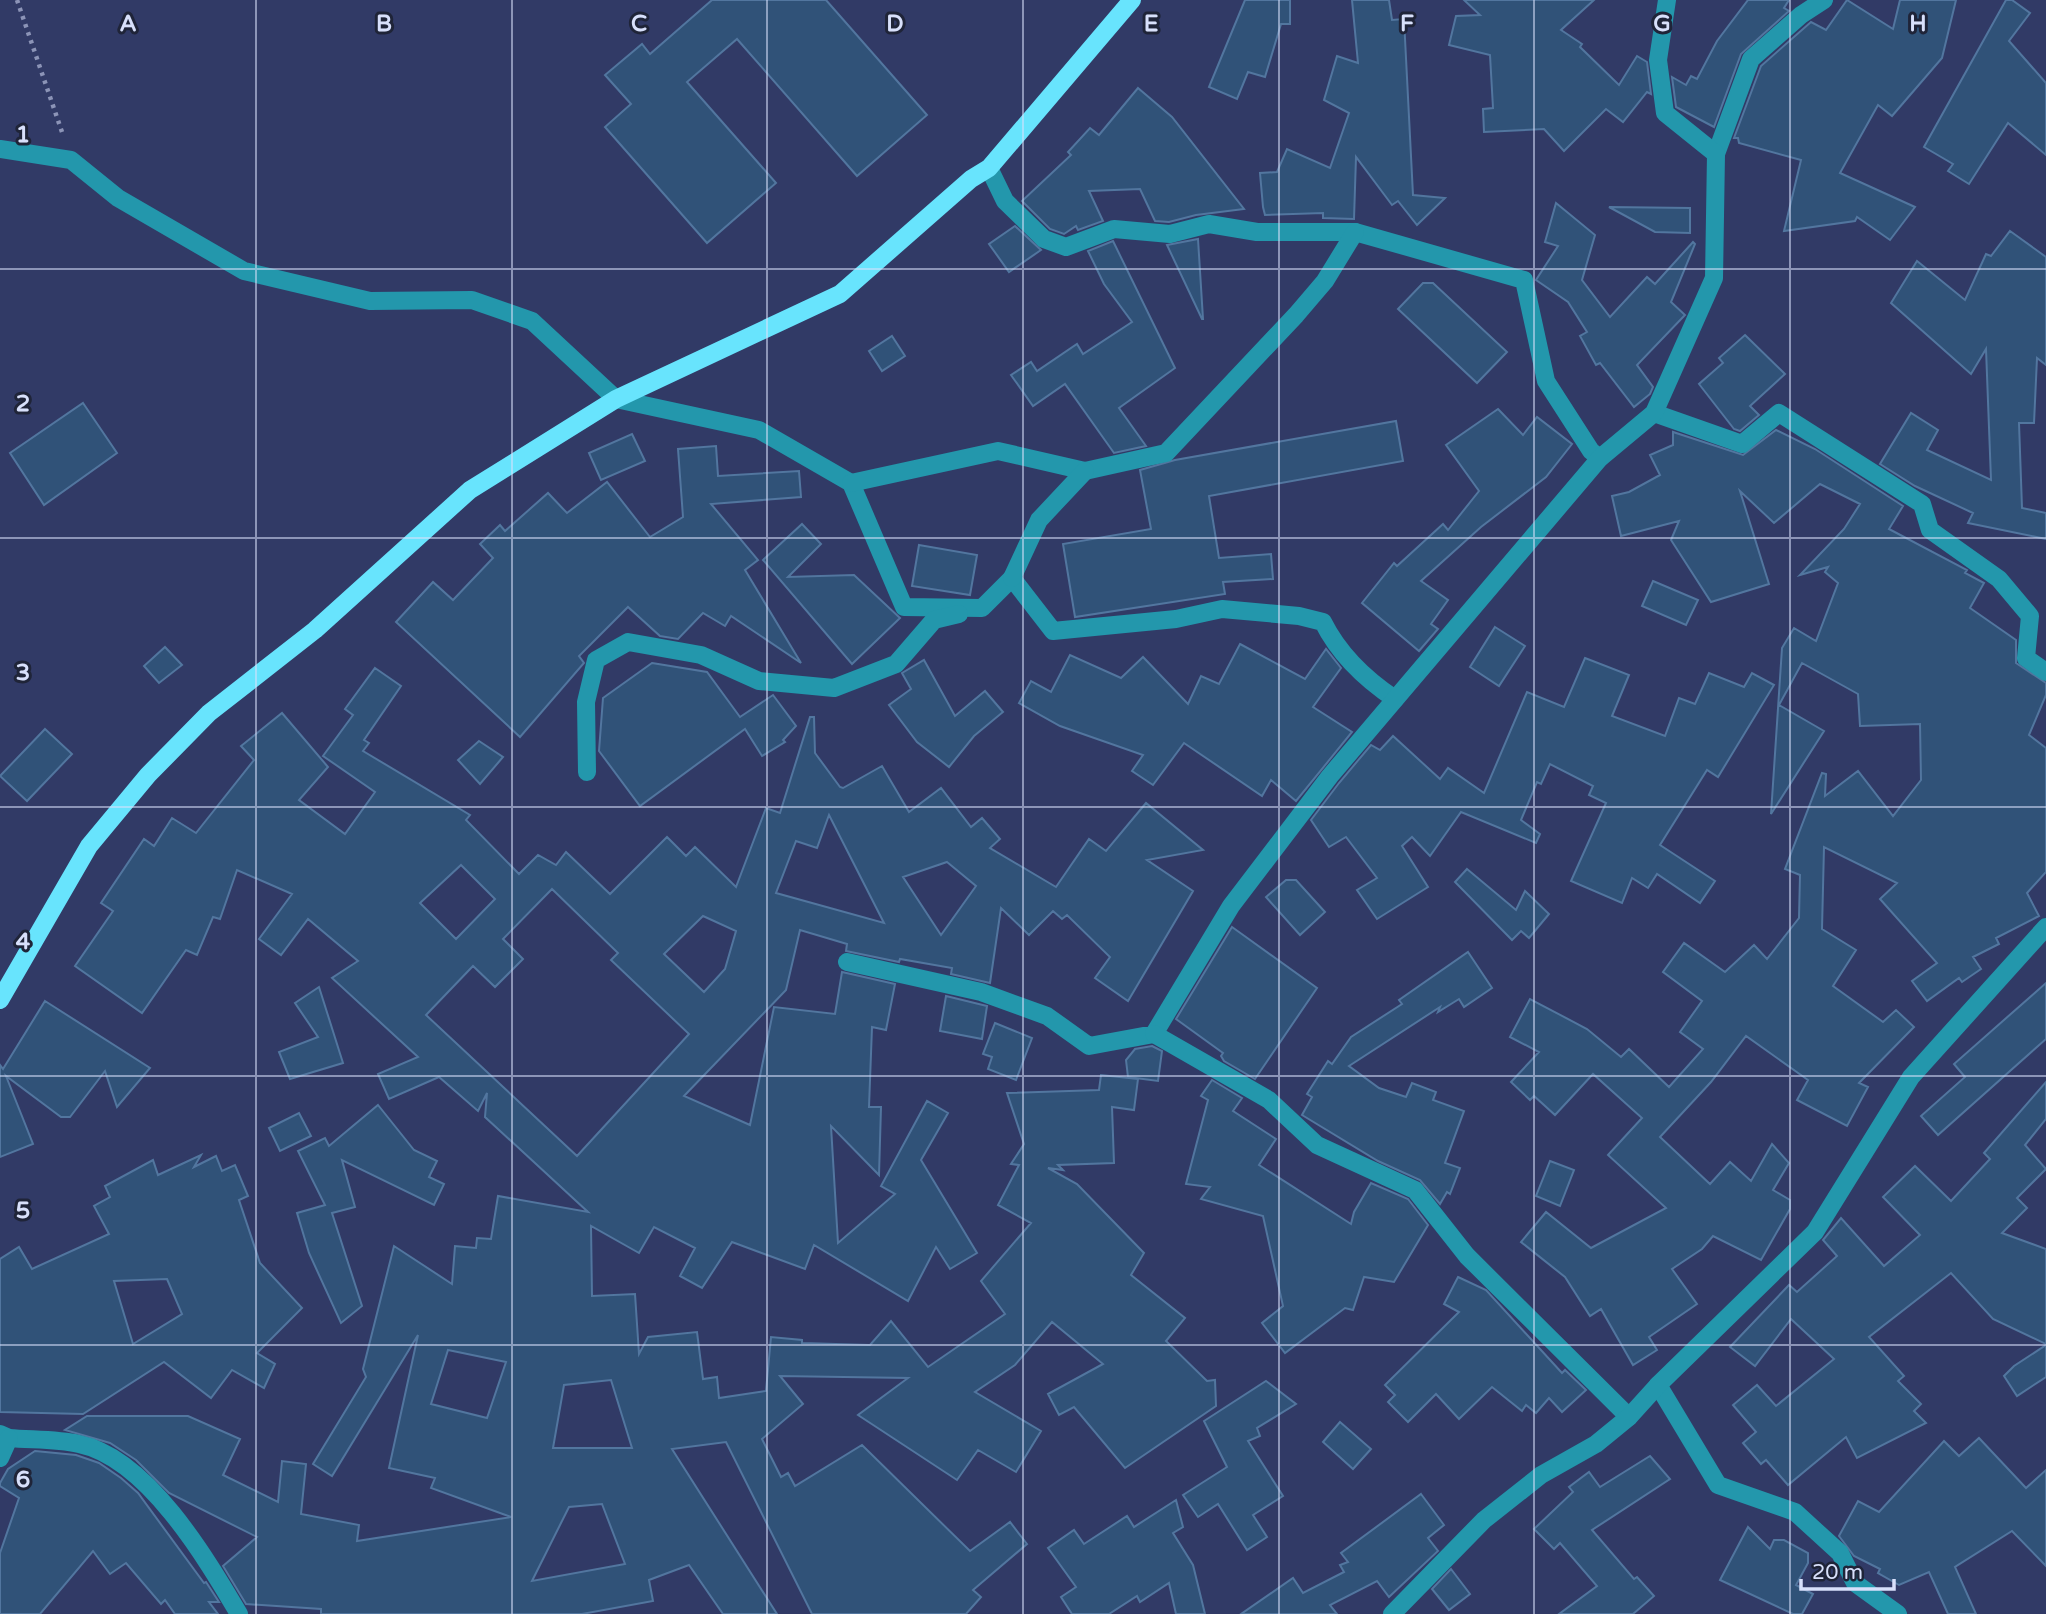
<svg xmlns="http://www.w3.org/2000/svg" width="2046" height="1614" font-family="'Varela Round',sans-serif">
<rect width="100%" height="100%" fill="#313a66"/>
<g fill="#305278" stroke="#52769f" stroke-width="2" fill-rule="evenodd">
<polygon points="712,0 826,0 927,115 857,176 737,39 687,82 776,183 707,243 605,127 631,104 605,75 642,44 650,54"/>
<polygon points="1245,0 1290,0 1290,24 1281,24 1265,77 1248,72 1237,99 1209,87"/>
<polygon points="1352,0 1389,0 1392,20 1404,19 1413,195 1445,198 1417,225 1398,201 1392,205 1356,157 1354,219 1323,218 1323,213 1265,215 1263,207 1260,173 1277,172 1287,149 1330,168 1349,113 1324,100 1337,56 1358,63"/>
<polygon points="1464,0 1594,0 1561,30 1582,44 1580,47 1619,85 1637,56 1647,62 1651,94 1647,92 1623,122 1606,109 1564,151 1544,129 1484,132 1483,109 1493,108 1490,55 1449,45 1456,16 1480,15"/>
<polygon points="1748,0 1789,0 1784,8 1789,11 1741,54 1714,127 1676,107 1672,77 1686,85 1691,76 1697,79 1717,41"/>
<polygon points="1847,0 1893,29 1900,0 1956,0 1942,58 1892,116 1878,105 1840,173 1915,207 1890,240 1857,217 1855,221 1784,231 1801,160 1739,143 1738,138 1734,138 1761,66 1811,22 1826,30"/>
<polygon points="2006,0 2012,0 2030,13 2009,41 2046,83 2046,155 2008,123 1969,184 1948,171 1953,164 1924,147"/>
<polygon points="1138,88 1172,117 1244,209 1196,215 1169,222 1155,221 1140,189 1089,191 1103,221 1078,230 1076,226 1064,234 1050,229 1022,201 1071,155 1068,152 1090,128 1099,135"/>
<polygon points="1556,203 1595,235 1582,280 1610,317 1647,277 1655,284 1693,242 1695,244 1671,302 1685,315 1637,365 1653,387 1650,394 1634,407 1600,363 1596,365 1580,336 1587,332 1568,302 1536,280 1558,246 1545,242"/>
<polygon points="1609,207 1690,208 1690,233 1655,232"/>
<polygon points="1015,226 1041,250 1009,272 989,244"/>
<polygon points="2010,231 2046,257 2046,365 2037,358 2034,423 2019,423 2022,508 2046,513 2046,539 1968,523 1973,513 1915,486 1880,464 1911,413 1938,430 1927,450 1991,480 1986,349 1971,374 1891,303 1917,261 1965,300 1986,254 1991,256"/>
<polygon points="1198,239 1203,319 1202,319 1167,245"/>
<polygon points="1113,241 1175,368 1119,408 1146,446 1114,453 1065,384 1033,406 1011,375 1031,362 1037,371 1077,344 1083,354 1132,322 1104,284 1088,251"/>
<polygon points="1423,283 1433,283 1507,352 1477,383 1398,309"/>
<polygon points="1745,335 1785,374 1750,406 1759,415 1740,431 1734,429 1699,384 1723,363 1719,358"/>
<polygon points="892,336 905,356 882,371 869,351"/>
<polygon points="83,403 117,453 44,505 10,453"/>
<polygon points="1498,409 1523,435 1537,417 1572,444 1546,477 1481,527 1421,581 1448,600 1431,624 1438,629 1419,651 1362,603 1394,563 1397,566 1443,524 1448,530 1479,491 1446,445"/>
<polygon points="1396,421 1403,461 1209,496 1219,558 1271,554 1273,579 1223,582 1225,594 1075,617 1063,544 1151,529 1140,470 1175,460"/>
<polygon points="1776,430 1815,449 1903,506 1889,529 1967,570 1965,573 1984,583 1970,608 2016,640 2016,663 2046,683 2046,695 2029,735 2046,748 2046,872 2027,893 2039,916 1996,938 1999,944 1973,957 1981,969 1962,982 1959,978 1927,1001 1912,981 1937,963 1880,899 1897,883 1824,847 1822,929 1856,950 1833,986 1883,1022 1896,1010 1914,1027 1859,1083 1868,1087 1847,1126 1797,1100 1808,1080 1746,1036 1711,1082 1660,1137 1710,1184 1730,1162 1751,1181 1772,1144 1789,1163 1773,1190 1790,1200 1790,1209 1761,1260 1713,1236 1702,1249 1672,1269 1697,1304 1649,1337 1657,1350 1633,1365 1601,1309 1590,1316 1565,1277 1521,1242 1546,1212 1591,1248 1666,1208 1608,1155 1642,1118 1593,1074 1555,1115 1534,1096 1530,1100 1511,1082 1539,1052 1510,1037 1530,999 1587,1029 1621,1057 1629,1049 1669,1087 1703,1049 1680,1032 1702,1001 1663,972 1684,943 1725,972 1754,945 1767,959 1799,918 1800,875 1785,869 1822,773 1826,774 1825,796 1858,771 1893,816 1921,780 1920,724 1860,726 1858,694 1802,663 1779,705 1824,731 1771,814 1782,648 1794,628 1816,641 1838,583 1825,572 1828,567 1800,575 1844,529 1860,504 1820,484 1774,523 1740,491 1769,584 1711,602 1671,540 1679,521 1621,536 1612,496 1629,492 1660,475 1650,455 1673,445 1673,432 1743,455"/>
<polygon points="632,434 645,461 601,480 589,453"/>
<polygon points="716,446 718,476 799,471 801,497 711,504 758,560 745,570 801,663 731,616 725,626 703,613 678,639 660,636 628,607 579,656 584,663 520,737 396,622 433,582 453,600 493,558 480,544 500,525 505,531 548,493 567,513 607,482 650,537 683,517 678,449"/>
<polygon points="802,524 821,544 788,577 854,575 900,618 852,664 763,560"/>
<polygon points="919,545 977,555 970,595 912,586"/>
<polygon points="1653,581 1698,600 1686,625 1642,606"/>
<polygon points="1495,627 1525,646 1499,686 1470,667"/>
<polygon points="1240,644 1305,679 1326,649 1341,668 1313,707 1352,732 1296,801 1271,780 1262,796 1184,743 1153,785 1132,771 1143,755 1060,726 1019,703 1031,681 1051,692 1070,655 1121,678 1143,657 1188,704 1201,676 1219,684"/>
<polygon points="165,647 182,665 159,683 144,666"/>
<polygon points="1585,658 1629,675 1612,716 1665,736 1679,698 1695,704 1709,673 1744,687 1752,673 1774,685 1718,777 1707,770 1660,845 1715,881 1700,903 1657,874 1648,888 1632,878 1622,903 1571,881 1606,803 1589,795 1593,786 1550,764 1541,784 1537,782 1521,820 1540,834 1536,843 1461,812 1430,856 1412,837 1402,846 1428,887 1377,919 1357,890 1377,878 1346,837 1329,847 1311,820 1339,783 1371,745 1380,750 1393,736 1440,779 1448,768 1484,793 1527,692 1564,707"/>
<polygon points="924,660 955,716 985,691 1003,712 974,736 949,767 917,742 889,705 911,689 902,673"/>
<polygon points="652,663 707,672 740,717 773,695 796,726 783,740 785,742 762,756 745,729 640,806 599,751 603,698"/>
<path d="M375,668L401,686L364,740L369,743L363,751L470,815L466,820L519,874L538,855L556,865L566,852L610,894L667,837L686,856L695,847L736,887L766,808L780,813L810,717H814L815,753L840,787L843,788L882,766L909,812L941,788L971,827L982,818L1000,839L990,848L1056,887L1089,839L1106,851L1146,803L1203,850L1147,860L1193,891L1128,1001L1095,978L1110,957L1067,915L1062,919L1053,911L1029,935L1001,908L990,983L951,974L952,968L900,959L899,962L846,951L847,944L800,930L786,990L684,1096L750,1125L774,1007L835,1014L842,972L895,984L886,1030L872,1027L869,1107H881L879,1175L831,1126L838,1243L895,1194L881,1186L927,1101L948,1113L921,1160L977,1253L950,1269L936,1247L908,1301L814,1245L805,1269L732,1242L702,1288L680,1276L695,1248L654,1227L639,1253L591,1226L592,1296L635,1294L639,1354L648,1337L697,1332L703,1379L717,1377L719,1398L766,1391L771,1337L802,1340V1343L870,1345L891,1321L928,1367L1005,1314L981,1281L1031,1223L998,1205L1019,1165L1011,1164L1024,1144L1007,1093L1099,1090L1101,1075L1138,1079L1134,1110L1112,1107L1114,1163L1058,1165L1063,1170L1048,1168L1077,1184L1144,1253L1131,1275L1185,1318L1166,1341L1207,1381L1215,1380L1216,1406L1125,1468L1074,1407L1059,1415L1048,1394L1103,1364L1052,1322L1015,1365L975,1392L1041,1431L1016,1472L978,1450L957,1480L858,1415L908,1378L780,1376L803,1404L762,1439L781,1477L788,1473L795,1486L862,1445L970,1551L1010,1522L1027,1544L973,1590L981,1597L966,1614H812L726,1442L672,1449L777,1614H723L689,1565L649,1580L653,1601L582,1614H321V1609L246,1604L223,1566L257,1537L169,1493L136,1460L110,1443L65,1430L87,1416H188L240,1439L223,1475L278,1502L282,1461L306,1464L301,1514L359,1525L357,1541L511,1517L431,1488L435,1478L389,1468L418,1335L332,1476L313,1464L366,1377L363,1369L394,1246L452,1284L455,1246L476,1248L477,1238L491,1239L498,1196L588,1212L485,1117L487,1093L478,1111L439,1077L389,1099L378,1074L418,1057L332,978L358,961L308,919L281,955L259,939L292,894L237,870L220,919L213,917L197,955L186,950L142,1013L75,966L113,911L101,903L144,839L154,846L172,818L196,833L254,760L241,746L282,713L328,767L299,800L345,834L375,792L323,756L353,715L345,709ZM829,815L884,923L776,893L796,841L817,848ZM947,862L976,886L941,935L903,877ZM461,865L495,899L456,939L420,903ZM552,889L618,953L611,960L689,1034L577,1156L426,1015L473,966L495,987L523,959L503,939ZM703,916L736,931L725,969L704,992L664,954ZM448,1350L506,1362L487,1418L431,1404ZM611,1380L632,1448H553L564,1385ZM602,1504L625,1564L532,1581L569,1507Z"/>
<polygon points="45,729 72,754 27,801 0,776"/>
<polygon points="479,741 503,757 480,784 458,760"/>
<polygon points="1467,869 1516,910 1525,891 1549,914 1529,938 1521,931 1512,940 1455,882"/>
<polygon points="1286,880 1296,880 1325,912 1300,935 1266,897"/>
<polygon points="1232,927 1317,988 1255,1079 1224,1061 1221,1056 1223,1053 1176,1019"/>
<polygon points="1468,952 1492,988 1464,1007 1459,999 1438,1012 1440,1007 1349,1066 1379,1088 1406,1097 1412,1083 1436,1092 1433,1100 1464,1111 1445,1163 1460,1168 1450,1194 1447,1192 1440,1204 1420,1180 1378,1161 1302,1115 1312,1097 1307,1094 1328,1061 1332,1064 1351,1037 1402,1004 1399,1000"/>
<polygon points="2046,983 2046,1039 1938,1135 1921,1116 1965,1077 1954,1064"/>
<polygon points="319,987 343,1063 290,1079 279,1052 318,1037 295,1003"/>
<polygon points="946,996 987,1006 982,1039 940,1031"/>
<polygon points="45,1001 150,1068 117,1107 105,1071 70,1117 61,1117 6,1076 33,1144 0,1157 0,1065 3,1069"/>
<polygon points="995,1023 1032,1038 1016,1080 988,1069 992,1057 983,1054"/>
<polygon points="1152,1046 1162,1051 1158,1081 1128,1077 1126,1060 1135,1049"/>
<polygon points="1212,1080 1242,1098 1233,1111 1276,1139 1259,1165 1351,1224 1354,1212 1371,1183 1408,1199 1428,1225 1394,1282 1364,1277 1353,1310 1345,1308 1285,1353 1262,1323 1283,1306 1263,1216 1201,1199 1210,1187 1186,1184 1208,1100 1201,1096"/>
<polygon points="2046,1082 2046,1119 2025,1145 2046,1169 2017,1198 2027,1208 2002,1233 2046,1249 2046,1344 1993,1319 1951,1273 1869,1337 1904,1376 1898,1381 1921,1404 1914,1411 1926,1423 1857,1458 1846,1437 1788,1485 1766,1460 1761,1464 1743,1443 1756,1432 1733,1405 1757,1385 1776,1406 1834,1359 1791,1319 1755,1366 1730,1347 1789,1285 1797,1292 1837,1256 1823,1240 1841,1218 1884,1266 1920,1235 1883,1197 1915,1166 1951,1201 1990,1159 1984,1153"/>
<polygon points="378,1105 414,1150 437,1161 429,1177 444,1184 434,1205 342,1160 355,1207 332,1213 362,1306 341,1323 309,1253 297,1213 325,1205 298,1151 325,1138 329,1146"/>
<polygon points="299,1113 311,1136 280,1151 269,1128"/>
<path d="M201,1155L194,1167L216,1156L222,1171L235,1165L248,1196L239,1200L260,1263L302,1308L257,1353L275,1364L264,1388L232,1370L211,1398L164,1362L83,1414L0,1412V1259L19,1247L32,1269L109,1234L94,1206L110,1197L105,1186L153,1160L158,1175ZM167,1279L182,1314L133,1344L114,1281Z"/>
<polygon points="1550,1161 1574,1170 1560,1206 1536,1196"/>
<polygon points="1458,1277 1486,1290 1562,1373 1565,1370 1586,1390 1562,1412 1549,1398 1536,1413 1526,1405 1522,1411 1492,1387 1459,1419 1436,1394 1408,1422 1388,1402 1395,1395 1385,1385 1459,1312 1444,1304"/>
<polygon points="2046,1345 2046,1377 2017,1396 2004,1376 2014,1366"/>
<polygon points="1266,1381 1296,1404 1257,1428 1260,1436 1248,1441 1283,1496 1253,1515 1267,1537 1247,1550 1218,1504 1198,1517 1183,1495 1227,1467 1204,1421"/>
<polygon points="1340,1422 1371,1449 1353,1469 1323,1442"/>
<polygon points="1979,1438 2026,1488 2046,1470 2046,1566 2012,1531 1955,1567 1976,1614 1948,1614 1929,1572 1899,1585 1878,1573 1880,1569 1854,1556 1839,1536 1858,1501 1879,1512 1944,1441 1959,1456"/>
<polygon points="35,1451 76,1455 99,1463 121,1478 138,1493 204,1583 206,1582 219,1602 209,1602 218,1614 175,1614 165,1600 161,1604 126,1563 110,1574 93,1551 40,1614 0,1614 0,1553 19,1498 0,1486 0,1483 8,1469"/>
<polygon points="1650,1456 1670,1479 1592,1530 1634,1579 1637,1577 1654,1596 1633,1614 1559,1614 1597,1586 1560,1543 1554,1549 1534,1529 1573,1492 1569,1487 1589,1472 1600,1487"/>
<polygon points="1421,1494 1444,1525 1428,1538 1438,1551 1389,1597 1377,1581 1330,1605 1337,1614 1241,1614 1293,1578 1303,1593 1344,1572 1340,1565 1348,1562 1341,1553"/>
<polygon points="1176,1500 1183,1527 1173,1533 1193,1565 1205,1614 1176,1614 1169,1583 1140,1602 1137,1596 1109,1614 1072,1614 1061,1597 1076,1587 1048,1548 1074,1530 1084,1544 1127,1516 1134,1527"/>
<polygon points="1748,1527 1770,1549 1774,1540 1784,1540 1808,1553 1808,1563 1796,1585 1813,1594 1802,1614 1793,1614 1720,1580"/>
<polygon points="1451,1569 1470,1594 1449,1610 1432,1589"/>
</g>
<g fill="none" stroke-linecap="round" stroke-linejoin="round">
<polyline stroke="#8c94b7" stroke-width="4.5" stroke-dasharray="3.5 5" stroke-linecap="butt" points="17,0 63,135"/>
<g stroke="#2397ac" stroke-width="18">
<path d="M0,149L71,160L118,198L244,271L370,301L472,300L532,321L616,399L759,430L851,483L904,607L982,608L1012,578L1053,631L1176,619L1222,609L1299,616L1323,622C1339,654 1365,679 1395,699"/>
<polyline points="1716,154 1751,59 1801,15 1824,0"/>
<polyline points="989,168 1005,201 1044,239 1066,247 1114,229 1170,234 1209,224 1257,232 1355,232 1524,280 1546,381 1591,451 1600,458"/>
<polyline points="1654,413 1742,444 1779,413 1922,504 1930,530 1999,579 2030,616 2026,658 2046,672"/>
<polyline points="851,483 998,451 1085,471 1166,453 1296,315 1325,281 1355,232"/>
<polyline points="1012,578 1039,520 1085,471"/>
<polyline points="587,772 586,702 596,660 628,642 701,655 759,681 834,688 896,664 934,620 959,614"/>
<polyline points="847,962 981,992 1047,1016 1089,1046 1154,1034 1231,906 1330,776 1600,458 1654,413 1714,278 1716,154 1665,113 1658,60 1667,0"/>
<polyline points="1154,1034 1269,1100 1317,1145 1415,1190 1467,1256 1629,1417"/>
<polyline points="1658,1385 1718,1485 1795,1512 1840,1553 1855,1583 1898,1614"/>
<path d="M0,1434L9,1438C32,1440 57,1439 79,1444C147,1458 206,1558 239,1614"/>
<polyline points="0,1458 9,1438"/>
<polyline points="1392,1614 1484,1520 1541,1475 1596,1444 1629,1417 1658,1385 1815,1232 1911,1077 2046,927"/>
</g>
<polyline stroke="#68e4fd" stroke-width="18" points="0,1000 89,846 148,775 209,713 315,630 470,490 616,399 840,294 971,179 989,168 1132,0"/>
</g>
<path fill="none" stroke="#d8e0fb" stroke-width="2" stroke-opacity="0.55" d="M256,0V1614M512,0V1614M767,0V1614M1023,0V1614M1279,0V1614M1534,0V1614M1790,0V1614M0,269H2046M0,538H2046M0,807H2046M0,1076H2046M0,1345H2046"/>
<g font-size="23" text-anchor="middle" font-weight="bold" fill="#d8e0fb" stroke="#1f2438" stroke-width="6" stroke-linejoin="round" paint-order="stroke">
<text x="128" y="31">A</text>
<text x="384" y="31">B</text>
<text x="639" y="31">C</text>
<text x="895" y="31">D</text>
<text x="1151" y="31">E</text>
<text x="1407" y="31">F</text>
<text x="1662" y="31">G</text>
<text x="1918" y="31">H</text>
<text x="23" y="142">1</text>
<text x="23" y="411">2</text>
<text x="23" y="680">3</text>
<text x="23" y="949">4</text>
<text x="23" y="1218">5</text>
<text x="23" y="1487">6</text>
</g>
<path d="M1801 1579v10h93v-10" fill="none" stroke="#d8e0fb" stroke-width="3.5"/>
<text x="1812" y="1579" font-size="21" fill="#d8e0fb" stroke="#1f2438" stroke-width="5" paint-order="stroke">20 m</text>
</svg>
